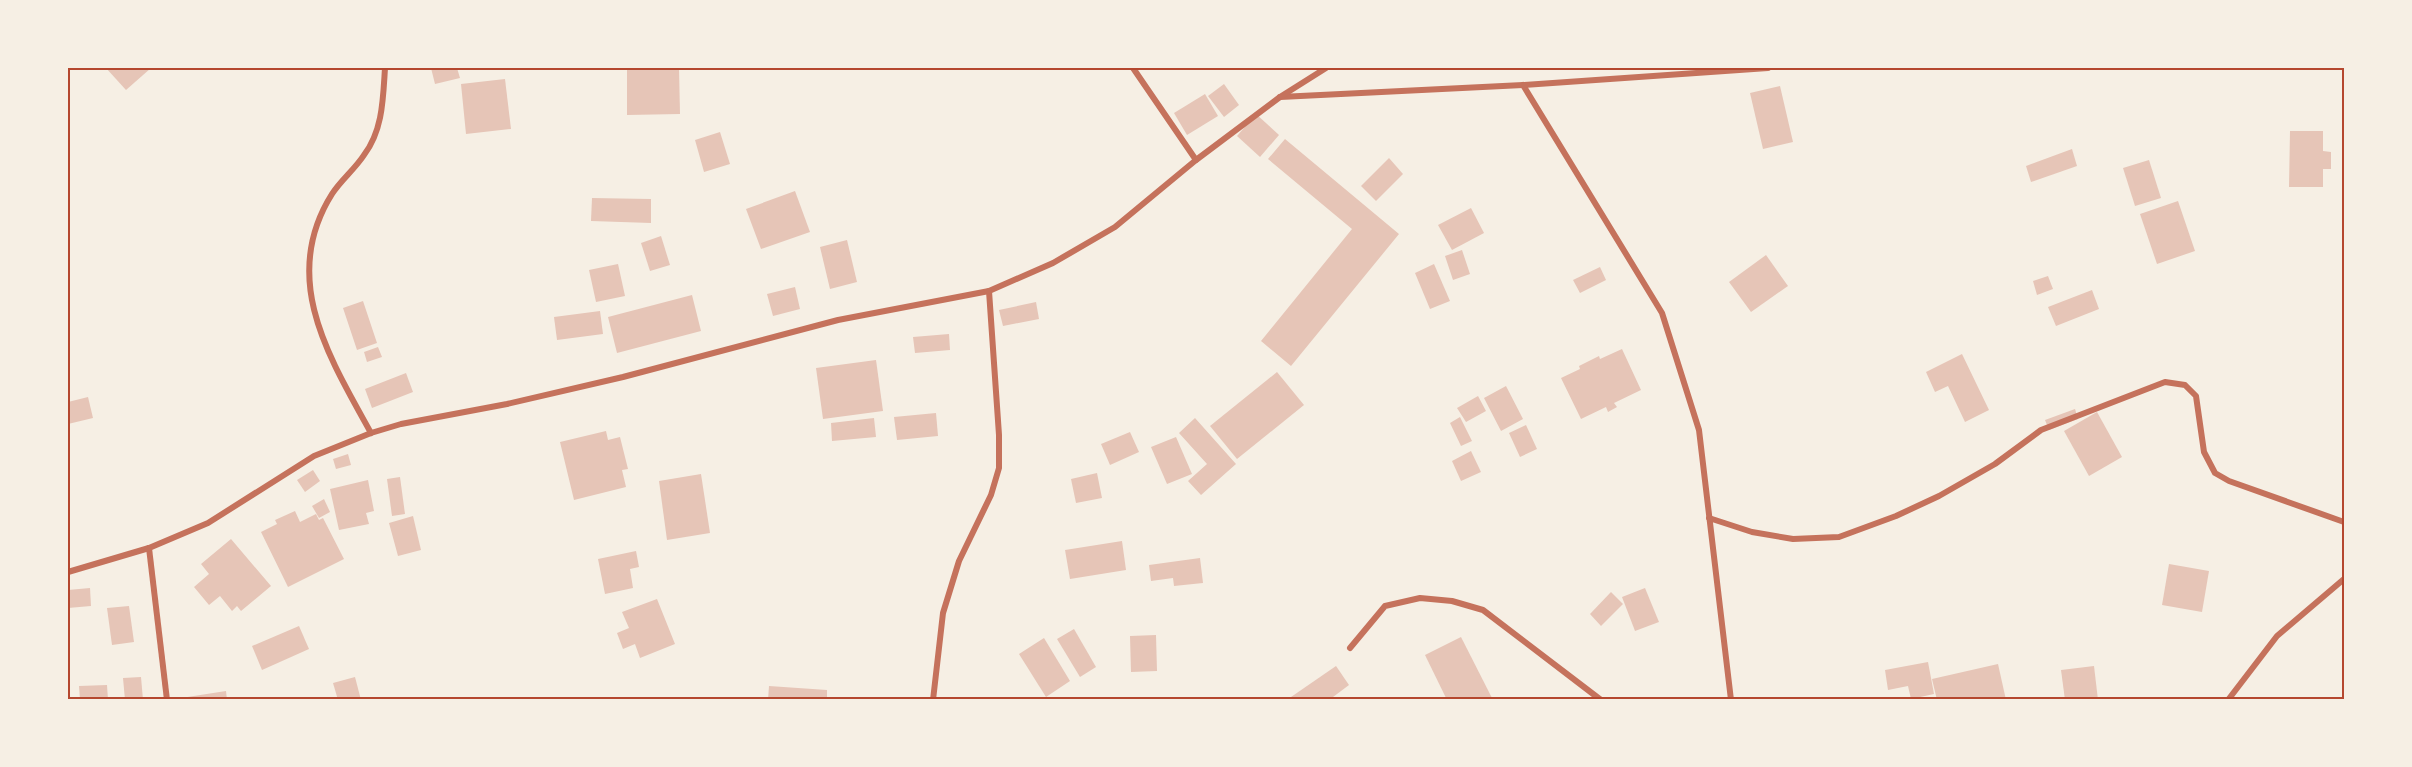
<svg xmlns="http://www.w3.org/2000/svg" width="2412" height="767" font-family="Poppins,sans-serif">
<rect width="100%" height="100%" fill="#f6efe4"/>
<g fill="#e6c5b7">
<polygon points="106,68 151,68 126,90"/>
<polygon points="431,68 457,68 460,78 435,84"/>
<polygon points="627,68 679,68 680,114 627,115"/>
<polygon points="505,79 511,129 466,134 461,84"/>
<polygon points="1224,84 1239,105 1224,117 1208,96"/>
<polygon points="1780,86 1793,142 1763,149 1750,93"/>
<polygon points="1205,94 1218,116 1187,135 1174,113"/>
<polygon points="1256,114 1279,135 1260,157 1237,136"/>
<polygon points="2290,131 2323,131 2323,151 2331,152 2331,169 2323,169 2323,187 2289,187"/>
<polygon points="720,132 730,164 704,172 695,140"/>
<polygon points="1285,139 1399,234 1291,366 1261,341 1352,229 1268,159"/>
<polygon points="2072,149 2077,166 2031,182 2026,166"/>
<polygon points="1389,158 1403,174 1376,201 1361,186"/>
<polygon points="2149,160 2161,198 2135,206 2123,168"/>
<polygon points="795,191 810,232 761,249 746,209"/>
<polygon points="592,198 651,199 651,223 591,221"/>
<polygon points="2178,201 2195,251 2157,264 2140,214"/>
<polygon points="1471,208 1484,233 1452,250 1438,225"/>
<polygon points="661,236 670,265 650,271 641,243"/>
<polygon points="847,240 857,282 830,289 820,247"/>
<polygon points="1462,250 1470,274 1453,280 1445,256"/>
<polygon points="1766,255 1788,286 1751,312 1729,282"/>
<polygon points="618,264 625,296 596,302 589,270"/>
<polygon points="1434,264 1450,301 1430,309 1415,273"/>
<polygon points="1600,267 1606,280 1580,293 1573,280"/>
<polygon points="2048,276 2053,289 2037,295 2033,281"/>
<polygon points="795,287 800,309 773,316 767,294"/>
<polygon points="2092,290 2099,309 2056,326 2048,307"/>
<polygon points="692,295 701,331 617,353 608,317"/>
<polygon points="363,301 377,343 357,350 343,308"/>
<polygon points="1036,302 1039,319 1003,326 999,310"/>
<polygon points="600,311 603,334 557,340 554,317"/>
<polygon points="949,334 950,350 915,353 913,337"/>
<polygon points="378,347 382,357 367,362 364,352"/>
<polygon points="1622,349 1641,390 1614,403 1617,407 1608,412 1606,407 1581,419 1561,378 1580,369 1579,366 1599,356 1600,359"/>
<polygon points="1962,354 1989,410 1965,422 1948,386 1935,392 1926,372"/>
<polygon points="876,360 883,411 823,419 816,368"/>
<polygon points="1277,372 1304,405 1237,459 1210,426"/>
<polygon points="406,373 413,392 372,408 365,389"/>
<polygon points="1506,386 1523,419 1501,431 1484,398"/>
<polygon points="1478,396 1486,411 1466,422 1457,408"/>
<polygon points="88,397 93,418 68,424 68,402"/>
<polygon points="2075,409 2078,419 2049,430 2045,420"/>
<polygon points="2097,412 2122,457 2089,476 2064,431"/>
<polygon points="936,413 938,436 897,440 894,417"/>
<polygon points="1460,417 1472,441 1461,446 1450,423"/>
<polygon points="874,418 876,437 832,441 831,423"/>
<polygon points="1195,418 1236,464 1201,495 1188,481 1207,464 1179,433"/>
<polygon points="1526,425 1537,449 1520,457 1509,433"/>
<polygon points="606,431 608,440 620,437 628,469 622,470 626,487 574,500 560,442"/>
<polygon points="1130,432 1139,452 1110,465 1101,444"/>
<polygon points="1176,437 1192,474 1167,484 1151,447"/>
<polygon points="1471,451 1481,472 1461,481 1452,461"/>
<polygon points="348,454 351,465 336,469 333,459"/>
<polygon points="313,470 320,481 305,492 297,480"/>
<polygon points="1097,473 1102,498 1076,503 1071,479"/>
<polygon points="701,474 710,533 667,540 659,481"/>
<polygon points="400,477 405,514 392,516 387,479"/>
<polygon points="368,480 374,511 366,513 369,524 339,530 330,489"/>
<polygon points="324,499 330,512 319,518 312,506"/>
<polygon points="295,511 300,522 316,514 319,520 323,518 344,559 288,587 261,532 277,524 275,520"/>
<polygon points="413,516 421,550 398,556 389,523"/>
<polygon points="231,539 271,586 241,611 237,606 232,611 220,596 209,605 194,587 209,574 201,564"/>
<polygon points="1122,541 1126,570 1070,579 1065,550"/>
<polygon points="636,551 639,567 630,569 633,588 605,594 598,559"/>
<polygon points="1200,558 1203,583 1174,586 1173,578 1151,581 1149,565"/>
<polygon points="2169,564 2209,571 2202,612 2162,605"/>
<polygon points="90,588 91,606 68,608 68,590"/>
<polygon points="1645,588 1659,622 1635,631 1622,597"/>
<polygon points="1611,592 1623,604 1601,626 1590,614"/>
<polygon points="657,599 675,644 640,658 635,644 623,649 617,633 629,628 622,612"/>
<polygon points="129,606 134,642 112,645 107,608"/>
<polygon points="299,626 309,649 262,670 252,646"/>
<polygon points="1074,629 1096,667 1080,677 1057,639"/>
<polygon points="1156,635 1157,671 1131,672 1130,636"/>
<polygon points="1461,637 1493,700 1447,700 1425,655"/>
<polygon points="1044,638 1070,681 1046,697 1019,654"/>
<polygon points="1928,662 1934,694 1911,699 1908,686 1888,690 1885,670"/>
<polygon points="1998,664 2006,700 1937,700 1932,679"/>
<polygon points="1336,666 1349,685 1329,700 1292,700 1291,697"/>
<polygon points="2094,666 2098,700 2065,700 2061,670"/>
<polygon points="141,677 143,700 125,700 123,678"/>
<polygon points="355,677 361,700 338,700 333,683"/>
<polygon points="107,685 108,700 80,700 79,686"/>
<polygon points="769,686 827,690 827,700 768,700"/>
<polygon points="226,691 227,700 181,700 181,698"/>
</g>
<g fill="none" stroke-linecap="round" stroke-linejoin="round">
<g stroke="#c5725c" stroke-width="6">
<polyline points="1133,68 1196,160"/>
<polyline points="1523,85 1662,313 1699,430 1731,700"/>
<polyline points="1280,97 1523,85 1768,68"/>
<path d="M371,433C329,357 279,278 332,194C341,180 355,169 364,155C383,130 383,98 385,68"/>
<polyline points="1709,518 1752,532 1793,539 1839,537 1896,516 1939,496 1995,464 2041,430 2165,382 2185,385 2196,396 2204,452 2215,473 2229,481 2344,522"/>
<polyline points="149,548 167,700"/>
<polyline points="68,572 149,548 208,523 314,456 371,433 401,424 507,404 623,377 838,320 989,291 1053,263 1115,227 1196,160 1280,97 1326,68"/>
<polyline points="1350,648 1385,606 1420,598 1452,601 1483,610 1601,700"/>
<polyline points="933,700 943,613 959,561 991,495 999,468 999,435 989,291"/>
<polyline points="2228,700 2277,636 2344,579"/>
</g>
</g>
<rect width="2412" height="767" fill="none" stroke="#f6efe4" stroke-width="138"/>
<rect x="69" y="69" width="2274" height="629" fill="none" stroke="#b5482f" stroke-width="2"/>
</svg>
